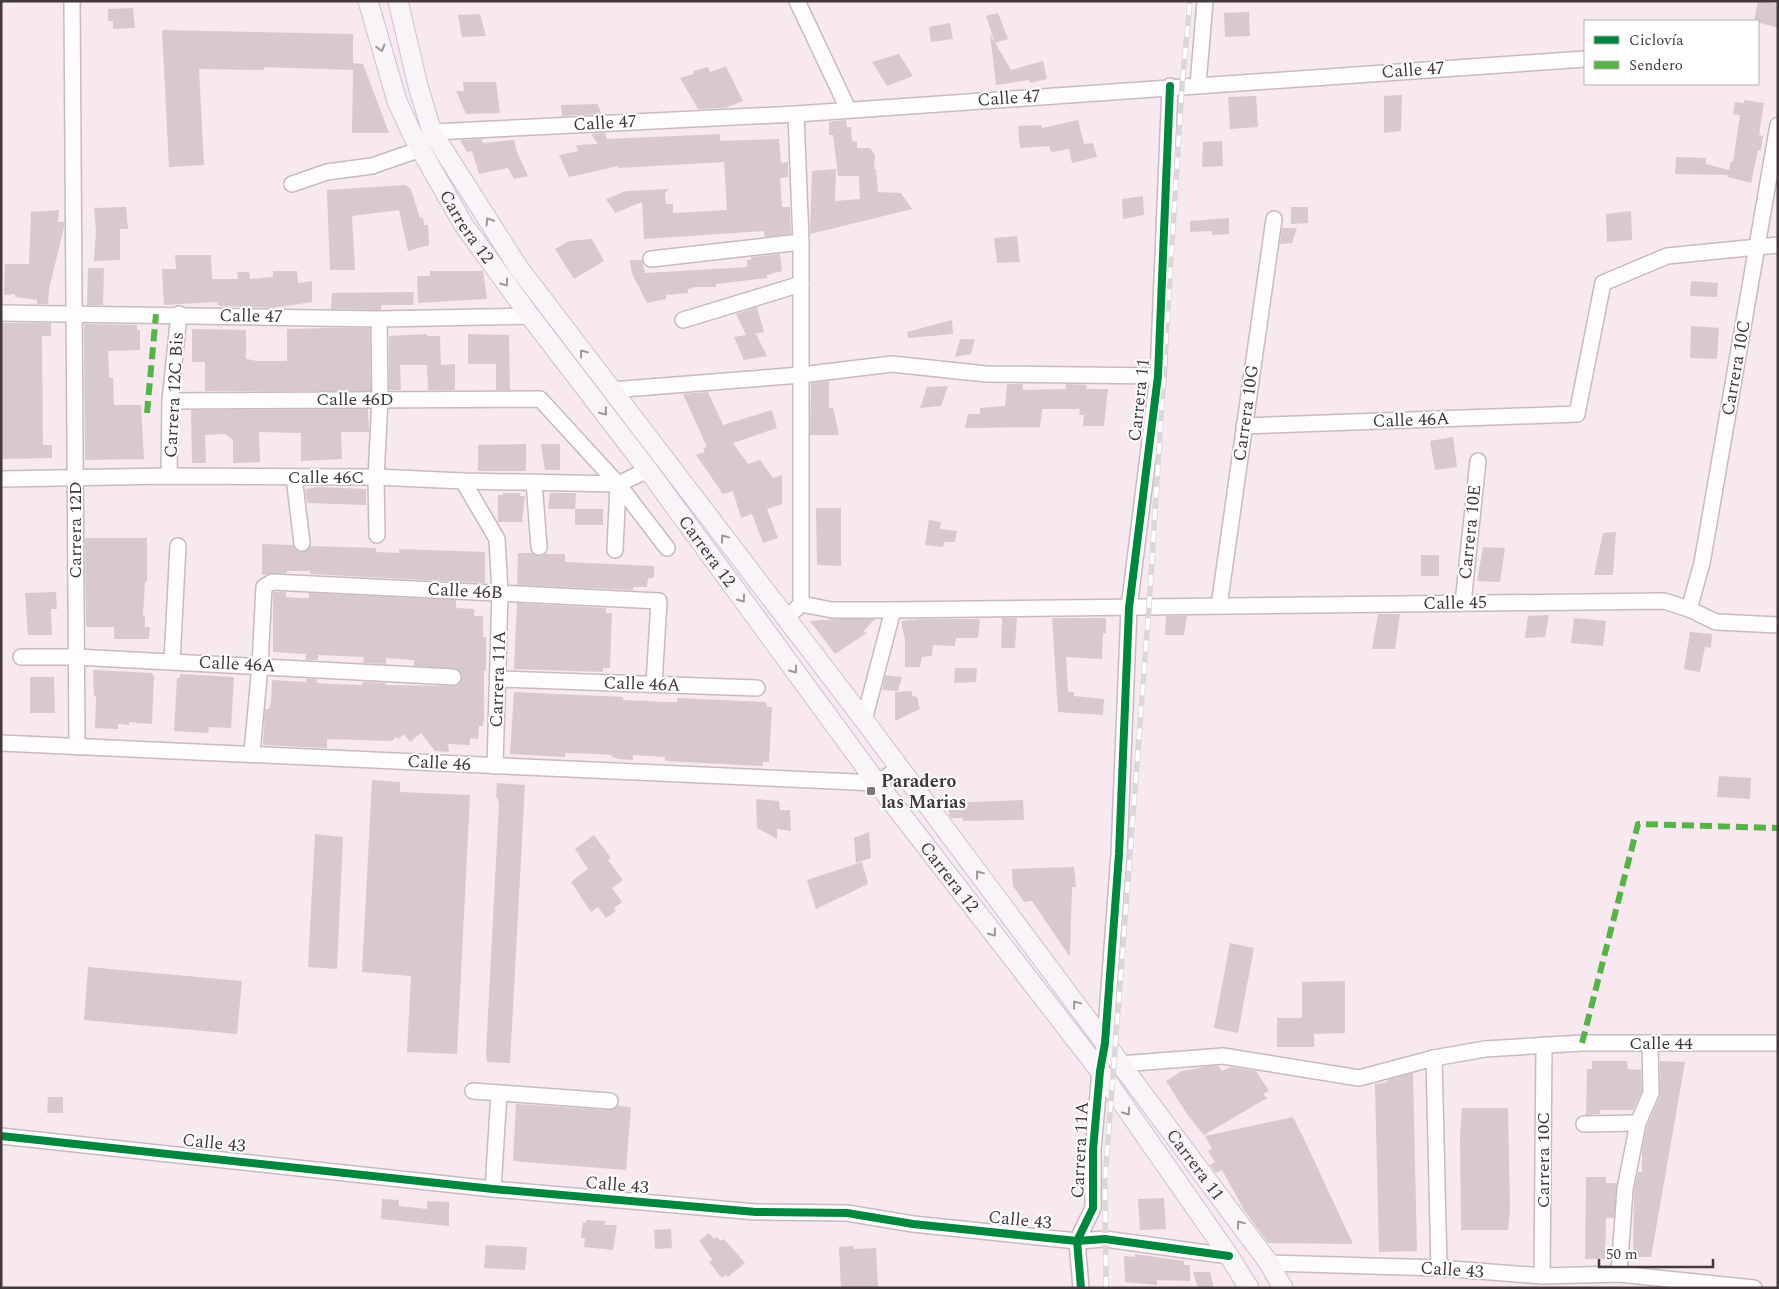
<svg xmlns="http://www.w3.org/2000/svg" width="1779" height="1289" font-family="Spectral,serif">
<rect width="100%" height="100%" fill="#f8e8f0"/>
<g fill="#d7c9cd">
<polygon points="1758,1 1778,4 1778,28 1754,21"/>
<polygon points="133,8 135,28 113,29 113,21 108,21 108,9"/>
<polygon points="1249,12 1250,36 1225,37 1224,13"/>
<polygon points="998,13 1008,39 995,43 986,16"/>
<polygon points="480,14 486,36 462,37 458,15"/>
<polygon points="950,23 953,39 931,42 929,27"/>
<polygon points="162,30 353,34 353,63 363,64 389,133 352,133 353,70 264,67 264,70 199,69 204,165 169,167"/>
<polygon points="990,34 1011,70 1043,61 1047,79 1030,83 1029,80 996,85"/>
<polygon points="899,54 913,76 887,86 872,62"/>
<polygon points="726,66 743,101 725,108 698,109 680,78 694,74 693,71 708,67 710,72"/>
<polygon points="463,82 496,82 500,113 466,114 456,91 464,91"/>
<polygon points="1402,95 1401,131 1384,133 1384,96"/>
<polygon points="1256,96 1258,127 1230,129 1228,97"/>
<polygon points="1744,100 1764,103 1759,135 1763,136 1762,143 1761,151 1758,150 1751,183 1728,177 1728,175 1675,174 1676,157 1706,158 1706,164 1729,170 1731,161 1733,162 1740,115 1733,114 1735,102 1744,103"/>
<polygon points="598,104 601,114 562,116 561,105"/>
<polygon points="846,120 847,127 851,127 852,141 857,142 857,148 870,148 875,155 874,169 876,169 878,192 901,193 912,209 810,234 812,171 836,169 835,201 860,199 859,176 838,176 833,135 829,135 829,122"/>
<polygon points="1078,120 1084,144 1093,143 1097,157 1072,163 1069,149 1051,152 1049,146 1020,148 1018,126 1041,125 1042,128"/>
<polygon points="605,133 607,139 720,134 720,141 779,139 781,163 788,162 788,177 780,178 782,207 790,207 791,234 765,237 764,231 644,239 642,202 615,213 606,199 626,191 669,189 665,193 666,204 673,204 673,213 727,210 724,162 618,168 618,166 569,177 559,155 578,151 576,145 598,144 591,134"/>
<polygon points="481,139 483,143 514,140 517,152 528,176 514,179 508,168 479,174 472,151 467,152 460,140"/>
<polygon points="1222,141 1223,166 1202,167 1203,142"/>
<polygon points="405,185 411,189 420,218 423,217 424,225 428,225 429,245 408,251 399,210 352,216 355,270 330,270 327,190"/>
<polygon points="1143,196 1144,215 1123,219 1122,199"/>
<polygon points="126,207 128,229 120,229 120,260 94,261 96,231 94,208"/>
<polygon points="1291,207 1308,207 1308,223 1291,224"/>
<polygon points="59,210 58,222 64,222 64,227 49,289 48,304 37,304 37,300 15,297 15,294 4,295 5,264 29,264 31,212"/>
<polygon points="1631,211 1632,240 1607,242 1606,214"/>
<polygon points="1229,218 1229,234 1212,235 1212,231 1190,232 1190,221"/>
<polygon points="1282,228 1297,228 1292,243 1280,244"/>
<polygon points="1017,236 1020,262 997,263 994,238"/>
<polygon points="592,239 604,261 574,279 555,249 569,241"/>
<polygon points="780,254 782,271 767,275 767,278 716,284 716,287 695,287 688,289 688,293 666,295 666,299 647,303 632,274 630,260 642,260 645,273 747,267 747,260 751,260 751,257"/>
<polygon points="175,255 211,255 212,279 238,279 237,272 249,272 250,279 273,277 273,271 297,271 298,283 312,281 312,302 273,308 219,306 217,302 164,305 162,269 176,269"/>
<polygon points="88,268 104,268 103,305 87,305"/>
<polygon points="430,271 483,271 487,299 418,303 417,276 430,276"/>
<polygon points="1691,281 1718,283 1717,297 1690,296"/>
<polygon points="414,292 413,305 381,305 381,310 331,309 332,293"/>
<polygon points="757,307 764,332 753,334 756,334 767,356 744,360 734,337 746,335 736,314"/>
<polygon points="952,320 953,334 908,338 907,332"/>
<polygon points="1,323 51,323 51,336 42,336 42,343 43,445 52,445 52,458 1,459"/>
<polygon points="84,324 137,325 137,330 140,330 140,350 108,351 109,378 113,378 114,405 141,405 144,459 85,460"/>
<polygon points="1691,326 1719,328 1717,359 1690,358"/>
<polygon points="331,328 370,328 371,391 205,391 205,362 192,362 192,329 246,330 246,359 257,361 287,361 287,329"/>
<polygon points="427,334 427,336 440,336 441,365 455,364 455,390 428,390 427,365 400,365 401,390 389,390 389,336"/>
<polygon points="468,334 509,335 510,390 496,390 496,364 468,364"/>
<polygon points="960,339 975,339 971,354 955,357"/>
<polygon points="829,381 829,409 833,407 839,435 810,435 811,383"/>
<polygon points="1007,384 1023,384 1023,390 1066,389 1066,384 1087,385 1086,389 1108,389 1104,426 1083,426 1084,415 1079,415 1080,409 1042,409 1040,427 965,428 968,414 980,414 980,408 1005,406"/>
<polygon points="948,386 941,406 920,408 927,387"/>
<polygon points="708,392 723,425 772,410 777,428 733,443 748,464 760,460 773,478 782,475 782,504 767,509 778,538 763,543 752,514 741,518 733,491 723,494 696,455 705,452 703,448 707,447 683,394"/>
<polygon points="368,409 369,432 341,432 342,459 301,461 301,433 259,432 260,462 233,463 233,440 225,434 205,435 206,463 192,463 191,410"/>
<polygon points="1453,437 1457,467 1435,470 1430,441"/>
<polygon points="526,444 526,471 478,471 478,445"/>
<polygon points="541,444 560,444 560,470 545,470"/>
<polygon points="319,487 366,489 366,505 307,503 305,489"/>
<polygon points="503,493 520,493 520,496 525,496 522,522 498,522 498,495 503,495"/>
<polygon points="550,493 576,493 575,509 603,509 603,525 575,525 575,509 548,509"/>
<polygon points="816,508 841,508 841,566 817,565"/>
<polygon points="929,520 941,522 940,529 957,531 955,542 944,542 943,547 925,545"/>
<polygon points="1616,532 1613,575 1594,575 1603,533"/>
<polygon points="85,538 147,538 147,582 145,582 143,616 145,616 145,627 150,627 149,639 114,639 114,627 87,627 86,625"/>
<polygon points="262,544 293,545 298,551 303,552 311,546 376,548 376,552 399,553 399,549 485,552 485,583 310,574 310,571 287,571 287,573 262,575"/>
<polygon points="1483,547 1505,548 1500,582 1477,581"/>
<polygon points="518,553 532,553 539,556 545,554 565,554 565,562 654,566 654,578 648,578 647,587 633,587 633,590 517,585"/>
<rect x="1421" y="555" width="18" height="21"/>
<polygon points="56,592 57,609 51,609 52,635 28,635 25,593"/>
<polygon points="273,592 286,592 286,597 297,598 309,598 309,593 456,600 456,608 474,609 474,616 483,616 483,637 486,637 486,671 484,671 484,719 483,726 479,726 478,739 470,738 470,745 448,744 449,752 435,751 421,733 410,742 404,734 398,739 396,737 392,741 327,739 327,748 263,745 265,709 269,709 271,702 272,680 306,682 306,679 317,679 317,683 330,684 362,685 363,682 386,683 386,685 452,686 458,685 462,678 458,669 414,666 414,660 386,658 386,664 363,663 364,657 318,655 318,660 306,660 306,654 273,652"/>
<polygon points="517,603 606,608 606,613 612,613 610,668 603,668 603,672 514,669"/>
<polygon points="1378,614 1400,614 1395,649 1372,649"/>
<polygon points="1549,615 1545,637 1525,638 1528,616"/>
<polygon points="1166,616 1187,616 1184,635 1165,635"/>
<polygon points="1002,618 1017,618 1015,648 1001,648"/>
<polygon points="1052,618 1106,618 1106,633 1103,633 1102,659 1066,657 1068,692 1074,692 1074,696 1104,699 1103,715 1058,712"/>
<polygon points="1574,618 1606,621 1603,646 1571,643"/>
<polygon points="839,619 875,619 863,632 867,633 835,654 810,621"/>
<polygon points="921,619 980,619 978,638 956,638 955,646 933,645 932,656 922,657 920,667 905,667 905,640 901,621"/>
<polygon points="1690,632 1712,634 1711,648 1705,647 1700,672 1684,669"/>
<polygon points="955,668 977,668 976,682 954,683"/>
<polygon points="93,670 152,673 154,677 152,724 129,722 129,725 118,724 118,729 95,728 96,696 94,696"/>
<polygon points="180,674 234,677 231,728 209,727 208,733 174,731 177,678 180,678"/>
<polygon points="885,675 902,677 898,691 882,690"/>
<polygon points="30,677 54,677 55,713 30,713"/>
<polygon points="912,691 912,696 917,697 920,709 895,721 895,692"/>
<polygon points="514,692 623,697 623,700 663,702 677,702 677,698 766,702 767,707 772,707 769,762 763,762 763,766 665,761 665,757 633,755 633,760 619,759 612,757 612,755 599,754 565,753 565,757 510,754"/>
<polygon points="1719,776 1751,778 1750,799 1717,797"/>
<polygon points="372,780 400,782 400,792 470,795 457,1054 407,1052 411,976 362,972"/>
<polygon points="497,783 525,785 510,1063 487,1062 486,1053 499,803 496,796"/>
<polygon points="756,799 779,801 780,810 790,810 791,831 777,829 777,839 757,828"/>
<polygon points="1023,800 1024,820 963,821 962,818 951,818 949,815 948,803"/>
<polygon points="869,832 871,858 856,863 854,838"/>
<polygon points="315,834 343,837 337,969 308,967"/>
<polygon points="594,835 611,858 608,860 623,880 612,888 622,902 614,908 616,911 606,918 598,907 591,912 571,882 588,869 575,849"/>
<polygon points="862,862 868,884 816,909 807,880"/>
<polygon points="1074,867 1076,887 1072,887 1070,957 1032,901 1024,902 1013,886 1012,869"/>
<polygon points="1230,943 1254,948 1238,1033 1214,1028"/>
<polygon points="88,967 242,981 237,1034 84,1020"/>
<polygon points="1345,981 1345,1033 1314,1034 1314,1047 1277,1047 1277,1018 1302,1018 1302,982"/>
<polygon points="1592,1061 1627,1061 1628,1069 1641,1070 1642,1091 1633,1110 1600,1110 1600,1114 1586,1115 1587,1069 1592,1069"/>
<polygon points="1660,1061 1685,1062 1651,1257 1633,1257 1634,1190 1638,1172 1642,1172 1642,1150 1647,1126 1660,1096"/>
<polygon points="1209,1066 1218,1066 1222,1071 1231,1067 1256,1071 1269,1091 1263,1094 1267,1098 1204,1135 1187,1114 1166,1081 1182,1071"/>
<polygon points="1413,1073 1417,1251 1379,1252 1375,1084 1387,1082 1387,1080"/>
<polygon points="48,1097 63,1097 63,1113 47,1113"/>
<polygon points="516,1104 609,1110 618,1106 631,1107 626,1170 513,1161"/>
<polygon points="1462,1108 1508,1108 1510,1210 1508,1230 1461,1230 1460,1138"/>
<polygon points="1293,1117 1305,1141 1353,1244 1268,1243 1244,1210 1222,1170 1216,1173 1210,1165 1215,1162 1208,1151 1212,1149 1205,1136"/>
<polygon points="1586,1177 1606,1177 1606,1183 1617,1183 1614,1218 1606,1218 1605,1259 1585,1259"/>
<polygon points="1164,1198 1166,1229 1140,1230 1138,1199"/>
<polygon points="382,1199 399,1200 399,1206 427,1209 427,1201 449,1202 449,1226 381,1219"/>
<polygon points="586,1220 605,1221 605,1225 617,1225 613,1250 584,1247 585,1238 581,1238 583,1222 586,1223"/>
<polygon points="671,1229 672,1248 655,1249 654,1230"/>
<polygon points="709,1233 714,1239 717,1237 721,1241 724,1239 745,1263 728,1277 726,1275 722,1278 709,1262 713,1260 699,1241"/>
<polygon points="486,1245 527,1247 525,1270 484,1268"/>
<polygon points="854,1246 854,1249 876,1248 878,1288 841,1288 839,1247"/>
<polygon points="1135,1254 1184,1261 1184,1265 1190,1265 1190,1281 1157,1280 1157,1285 1125,1282 1124,1256 1135,1257"/>
<polygon points="1193,1272 1210,1272 1214,1288 1198,1288"/>
</g>
<g fill="none" stroke-linecap="round" stroke-linejoin="round">
<g stroke="#c7bac1" stroke-width="18">
<g id="minor">
<polyline points="72,1 77,747"/>
<polyline points="797,1 848,109"/>
<polyline points="1198,85 1205,1"/>
<polyline points="432,132 796,114 1585,59"/>
<polyline points="292,184 327,172 372,166 421,149"/>
<polyline points="651,259 801,242"/>
<polyline points="1,313 379,319 530,316"/>
<polyline points="683,320 801,284"/>
<polyline points="611,390 801,375 892,364 986,374 1158,376"/>
<polyline points="170,401 540,399 618,484 667,548"/>
<polyline points="1244,426 1577,414 1603,283 1667,256 1778,245"/>
<polyline points="169,476 170,401 179,314"/>
<polyline points="294,477 302,543"/>
<polyline points="1,479 169,476 376,477 463,481 618,484 648,470"/>
<polyline points="463,481 497,539 500,592 495,766"/>
<polyline points="534,482 539,547"/>
<polyline points="377,535 376,477 380,399 379,319"/>
<polyline points="615,550 618,484"/>
<polyline points="1463,603 1478,461"/>
<polyline points="801,604 832,610 893,610 1664,601 1689,609 1716,622 1778,625"/>
<polyline points="1219,606 1274,219"/>
<polyline points="1689,609 1702,563 1778,125"/>
<polyline points="795,610 801,604 801,242 796,114"/>
<polyline points="21,657 76,657 453,677"/>
<polyline points="172,661 178,546"/>
<polyline points="498,679 757,688"/>
<polyline points="864,720 893,610"/>
<polyline points="1,743 877,783 900,768"/>
<polyline points="252,753 260,665 264,587 272,582 659,601 654,684"/>
<polyline points="1434,1058 1439,1268"/>
<polyline points="1120,1064 1223,1056 1359,1078 1434,1058 1485,1049 1582,1043 1778,1043"/>
<polyline points="473,1091 610,1101"/>
<polyline points="1584,1124 1638,1123"/>
<polyline points="1,1136 493,1189 756,1212 847,1213 913,1224 1077,1241 1105,1239 1229,1256"/>
<polyline points="493,1189 499,1093"/>
<polyline points="1269,1263 1439,1268 1542,1276 1619,1274 1754,1288"/>
<polyline points="1619,1274 1625,1189 1638,1123 1651,1093 1650,1043"/>
<polyline points="1542,1276 1544,1045"/>
<polyline points="1081,1288 1077,1241 1093,1208 1093,1150 1100,1071 1105,1043 1119,854 1129,608 1158,376 1170,86"/>
</g>
</g>
<g stroke="#cdc1cc" stroke-width="21">
<g id="major">
<path id="s1" d="M368,1L397,101L413,136L463,224L530,316L648,470L877,783L1100,1071L1229,1256L1249,1288"/>
<path id="s2" d="M398,1L418,86L432,132L518,267L864,720L1269,1263L1283,1288"/>
</g>
</g>
<use href="#minor" stroke="#fefcfd" stroke-width="15"/>
<use href="#major" stroke="#f9f4f8" stroke-width="19"/>
<g stroke="#dbd7d9" stroke-width="5.5">
<polyline id="rail" points="1106,1288 1105,1180 1149,607 1182,86 1190,1"/>
</g>
<use href="#rail" stroke="#fff" stroke-width="4" stroke-dasharray="11" stroke-linecap="butt"/>
<g stroke="#57b347" stroke-width="6" stroke-dasharray="12 6" stroke-linecap="butt">
<polyline points="147,413 156,314"/>
<polyline points="1582,1043 1638,824 1778,828"/>
</g>
<g stroke="#fff" stroke-width="11">
<g id="cycleway">
<polyline points="1,1136 493,1189 756,1212 847,1213 913,1224 1077,1241 1105,1239 1229,1256"/>
<polyline points="1081,1288 1077,1241 1093,1208 1093,1150 1100,1071 1105,1043 1119,854 1129,608 1158,376 1170,86"/>
</g>
</g>
<use href="#cycleway" stroke="#00873e" stroke-width="8"/>
</g>
<defs><path id="oneway-chevron" d="M-2-3.5L2.5 0L-2 3.5" fill="none" stroke-width="1.6" stroke-linecap="round" stroke-linejoin="round" transform="scale(1.25)"/></defs>
<g stroke="#9e969b">
<use href="#oneway-chevron" transform="translate(381 48) rotate(74)"/>
<use href="#oneway-chevron" transform="translate(489 221) rotate(-122)"/>
<use href="#oneway-chevron" transform="translate(505 283) rotate(54)"/>
<use href="#oneway-chevron" transform="translate(583 353) rotate(-127)"/>
<use href="#oneway-chevron" transform="translate(604 412) rotate(52)"/>
<use href="#oneway-chevron" transform="translate(724 538) rotate(-127)"/>
<use href="#oneway-chevron" transform="translate(742 599) rotate(54)"/>
<use href="#oneway-chevron" transform="translate(794 670) rotate(54)"/>
<use href="#oneway-chevron" transform="translate(979 874) rotate(-127)"/>
<use href="#oneway-chevron" transform="translate(993 933) rotate(52)"/>
<use href="#oneway-chevron" transform="translate(1076 1004) rotate(-127)"/>
<use href="#oneway-chevron" transform="translate(1127 1112) rotate(55)"/>
<use href="#oneway-chevron" transform="translate(1240 1224) rotate(-127)"/>
</g>
<rect fill="#82767c" stroke="#fff" stroke-width="2" x="866" y="786" width="10" height="10" rx="2.5"/>
<g text-anchor="middle" dominant-baseline="central" stroke-width="4" stroke-linejoin="round" paint-order="stroke">
<g font-size="18" fill="#43383e" stroke="#fff">
<text transform="translate(1413 70) rotate(-4)">Calle 47</text>
<text transform="translate(1009 98) rotate(-4)">Calle 47</text>
<text transform="translate(605 123) rotate(-3)">Calle 47</text>
<text stroke="none"><textPath href="#s1" startOffset="248">Carrera 12</textPath></text>
<text transform="translate(251 316) rotate(1)">Calle 47</text>
<text transform="translate(1736 368) rotate(-80)">Carrera 10C</text>
<text transform="translate(174 395) rotate(-87)">Carrera 12C Bis</text>
<text x="355" y="399">Calle 46D</text>
<text transform="translate(1139 400) rotate(-84)">Carrera 11</text>
<text transform="translate(1246 413) rotate(-82)">Carrera 10G</text>
<text transform="translate(1411 420) rotate(-2)">Calle 46A</text>
<text x="326" y="477">Calle 46C</text>
<text transform="translate(75 530) rotate(-90)">Carrera 12D</text>
<text transform="translate(1470 532) rotate(-84)">Carrera 10E</text>
<text stroke="none"><textPath href="#s1" startOffset="652">Carrera 12</textPath></text>
<text transform="translate(465 591) rotate(3)">Calle 46B</text>
<text transform="translate(1455 603) rotate(-1)">Calle 45</text>
<text transform="translate(237 664) rotate(3)">Calle 46A</text>
<text transform="translate(498 679) rotate(-88)">Carrera 11A</text>
<text transform="translate(642 684) rotate(2)">Calle 46A</text>
<text transform="translate(439 763) rotate(3)">Calle 46</text>
<text stroke="none"><textPath href="#s1" startOffset="1058">Carrera 12</textPath></text>
<text x="1661" y="1043">Calle 44</text>
<text transform="translate(214 1143) rotate(6)">Calle 43</text>
<text transform="translate(1080 1150) rotate(-87)">Carrera 11A</text>
<text transform="translate(1543 1160) rotate(-90)">Carrera 10C</text>
<text stroke="none"><textPath href="#s2" startOffset="1420">Carrera 11</textPath></text>
<text transform="translate(617 1185) rotate(5)">Calle 43</text>
<text transform="translate(1020 1220) rotate(6)">Calle 43</text>
<text transform="translate(1452 1270) rotate(4)">Calle 43</text>
</g>
<g font-size="18" font-weight="bold" fill="#43383e" stroke="#fff" text-anchor="start">
<text x="881" y="781">Paradero<tspan x="881" dy="21">las Marias</tspan></text>
</g>
</g>
<rect width="1779" height="1289" fill="none" stroke="#43383e" stroke-width="5"/>
<rect x="1584" y="20" width="175" height="65" fill="#ffffff" stroke="#b4afb2"/>
<rect x="1594" y="36" width="25" height="8" fill="#00873e" stroke="#b4afb2"/>
<text x="1629" y="45" font-size="15" fill="#43383e">Ciclovía</text>
<rect x="1594" y="61" width="25" height="8" fill="#57b347" stroke="#b4afb2"/>
<text x="1629" y="70" font-size="15" fill="#43383e">Sendero</text>
<path d="M1599 1259v8h114v-8" fill="none" stroke="#43383e" stroke-width="2.5"/>
<text x="1606" y="1259" font-size="15" fill="#43383e" stroke="#ffffff" stroke-width="4" paint-order="stroke">50 m</text>
</svg>
